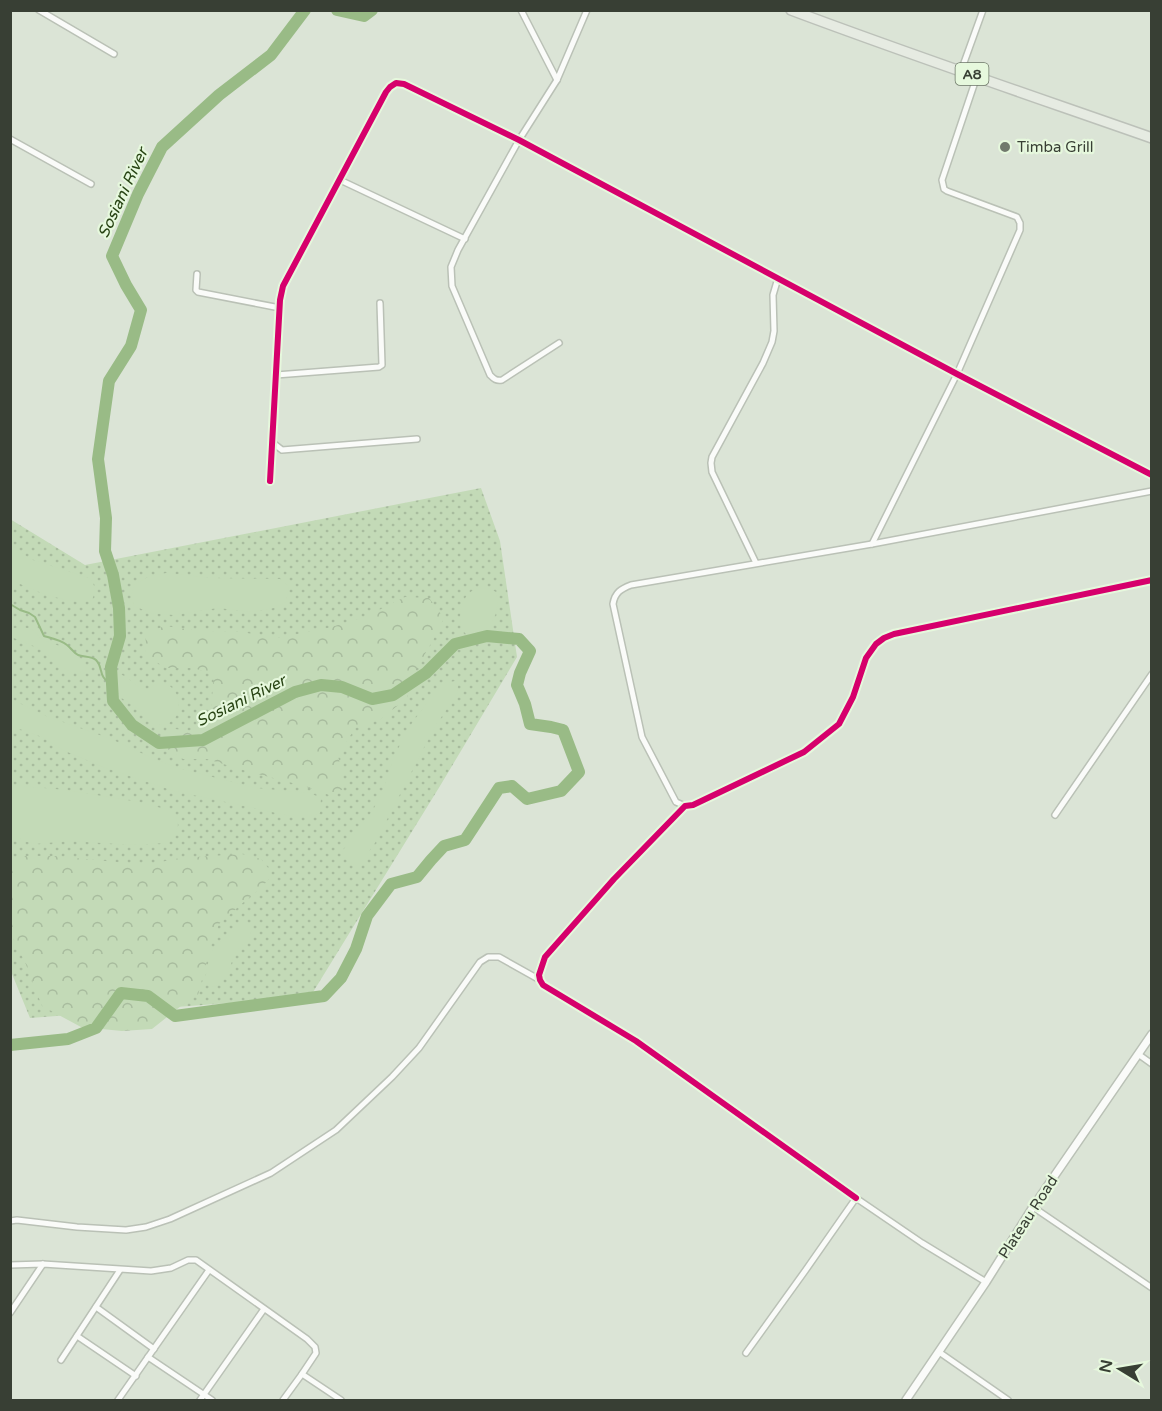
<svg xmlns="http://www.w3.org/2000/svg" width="1162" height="1411" font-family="'Varela Round',sans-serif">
<defs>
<pattern id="grass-dots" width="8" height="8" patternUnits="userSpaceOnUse" patternTransform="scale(1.5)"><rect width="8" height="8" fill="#c3dab7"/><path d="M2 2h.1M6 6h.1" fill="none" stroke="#a8bc9e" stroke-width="1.8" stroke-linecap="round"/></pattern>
<pattern id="forest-crowns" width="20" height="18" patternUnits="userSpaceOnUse" patternTransform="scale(1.5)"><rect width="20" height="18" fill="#c3dab7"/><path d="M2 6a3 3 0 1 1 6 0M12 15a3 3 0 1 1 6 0" fill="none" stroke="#a8bc9e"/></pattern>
</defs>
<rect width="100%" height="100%" fill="#dbe4d6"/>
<polygon fill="url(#grass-dots)" points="481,488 500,541 517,657 440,786 310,997 30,1018 10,969 10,519 85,565"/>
<g fill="url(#forest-crowns)">
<polygon points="405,597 429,598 444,618 433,640 413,675 407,698 381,719 355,728 338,756 343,777 343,789 332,796 304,786 243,770 207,759 183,759 163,746 167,728 192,731 210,723 214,674 193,668 166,668 145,655 146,633 165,626 199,631 241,632 278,638 328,628 365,617"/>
<polygon points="242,854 261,859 269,869 269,879 260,889 245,901 219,924 211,945 198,995 186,1002 152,1029 122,1031 81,1027 42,1006 25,962 11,934 11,867 24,856 55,856 146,865 180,858"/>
</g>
<g fill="#c3dab7">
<path d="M11,545L30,559L89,578C96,585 96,591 92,600C74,607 27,589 11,579Z"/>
<polygon points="166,573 212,578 280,579 289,586 286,602 274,608 251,612 218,608 173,615 151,613 134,606 131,596 135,584 150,576"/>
<path d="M485,586L496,592C501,614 491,633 467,635L461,629C458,609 462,590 485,586Z"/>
<path d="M21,627C40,629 33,635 46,641C50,643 55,644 60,646C67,650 73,656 81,659L87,668L85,672C67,678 56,659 43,651C33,645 21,641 11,637V629Z"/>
<path d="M120,674C129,677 137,688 144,689C153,690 156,680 166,684C181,690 184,715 169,723C164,725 159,725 155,725C149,721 146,715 141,711C126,698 114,702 117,677Z"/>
<polygon points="455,681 458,685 457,693 433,730 375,843 362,861 354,865 348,862 342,854 343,850 373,810 383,790 394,756 412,723 426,704 445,683"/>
<polygon points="11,699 46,716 111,739 152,758 181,769 256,788 310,793 321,798 320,813 307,817 295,817 174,791 103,767 65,751 42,737 11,726"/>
<polygon points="11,785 66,790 139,802 165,809 176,817 178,825 175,836 166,843 133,845 70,841 35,844 24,841 11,833"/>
<path d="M241,924H246L251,929C252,944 242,942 236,952C229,965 230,979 214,987L208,984L205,979L210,954L216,944L227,937Z"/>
</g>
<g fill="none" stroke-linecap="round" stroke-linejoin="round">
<path stroke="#99bb86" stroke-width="2" d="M10,604L20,610L29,613L35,617L44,636C51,638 61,640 67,645C71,648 73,652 78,655C83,657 92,656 96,660C104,668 97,677 112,684"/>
<g stroke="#99bb86" stroke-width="12">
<polyline points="337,10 364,16 372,10"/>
<polyline points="10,1045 68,1039 96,1028 121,993 148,996 175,1016 324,996 341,978 356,949 367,916 391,884 417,877 431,860 444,846 465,840 499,788 512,786 527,799 561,791 579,772 563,730 551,727 530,724 525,704 517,685 520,673 530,651 519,639 487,636 455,644 426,673 393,695 372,699 342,687 321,685 295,692 203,740 159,743 132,725 113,701 111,667 120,636 119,608 113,575 105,551 106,518 98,459 109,381 131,346 141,310 126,285 112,256 138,194 162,147 219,95 271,55 305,10"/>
</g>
<g stroke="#bac1b6" stroke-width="8">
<g id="minor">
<polyline points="39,10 114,54"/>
<polyline points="521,10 557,80"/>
<polyline points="961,71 983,10"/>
<polyline points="10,139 91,184"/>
<polyline points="340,180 465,239"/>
<polyline points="197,274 196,290 198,292 280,308"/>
<path d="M559,343L502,380C496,381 494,379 490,375L452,286L451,267L458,250L519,140L557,80L587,10"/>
<polyline points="276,375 379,367 382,365 380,303"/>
<polyline points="273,443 282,450 417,439"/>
<polyline points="270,481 280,300 283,286 386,92 390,87 396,83 404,84 519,140 957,374 1152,475"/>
<polyline points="872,544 957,374 1020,230 1020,223 1017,217 947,191 944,189 942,180 977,76"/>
<polyline points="756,563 712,472 711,463 712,457 763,363 772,342 774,331 773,295 778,278"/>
<path d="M685,806L676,802L642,737L613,604C615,592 621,589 631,585L872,544L1152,491"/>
<polyline points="1055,815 1152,674"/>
<polyline points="1138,1054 1152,1064"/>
<polyline points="856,1198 636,1041 543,985 540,980 539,975 545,957 614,879 685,806 693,805 804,752 839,724 853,697 866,658 876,644 884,638 894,634 1152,580"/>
<polyline points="1033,1207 1152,1288"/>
<polyline points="10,1221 17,1220 77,1227 126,1230 146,1227 170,1219 271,1173 336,1130 392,1077 419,1048 480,962 488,957 499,957 540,980"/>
<polyline points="10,1265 43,1264 151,1271 171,1268 188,1260 196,1260 307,1339 315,1347 316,1353 302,1374 341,1400"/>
<polyline points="96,1307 154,1349"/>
<polyline points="10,1313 43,1264"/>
<polyline points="77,1336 136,1376"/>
<polyline points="939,1352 1008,1400"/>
<polyline points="746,1353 805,1271 856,1198 922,1243 986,1282"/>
<polyline points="148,1357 212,1400"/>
<polyline points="61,1360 120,1270"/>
<polyline points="118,1400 209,1270"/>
<polyline points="200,1400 264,1309"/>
<polyline points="283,1400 302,1374"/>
</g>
</g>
<g stroke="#bac1b6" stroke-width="10">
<polyline id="tertiary" points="906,1400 986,1282 1033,1207 1152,1034"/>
</g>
<g stroke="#bcc1b9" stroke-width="12">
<path id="trunk" d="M791,10C911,55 1032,96 1152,138"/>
</g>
<use href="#minor" stroke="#fafbf9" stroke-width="5"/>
<use href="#tertiary" stroke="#fafbf9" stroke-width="7"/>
<use href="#trunk" stroke="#e6ebe2" stroke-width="9"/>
<g stroke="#e6f8dd" stroke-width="10">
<g id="cycleway">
<polyline points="270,481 280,300 283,286 386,92 390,87 396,83 404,84 519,140 957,374 1152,475"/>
<polyline points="856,1198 636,1041 543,985 540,980 539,975 545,957 614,879 685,806 693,805 804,752 839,724 853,697 866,658 876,644 884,638 894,634 1152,580"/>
</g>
</g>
<use href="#cycleway" stroke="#d6006c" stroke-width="6"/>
</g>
<circle fill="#71796d" stroke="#e6f8dd" stroke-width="2" cx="1005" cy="147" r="6"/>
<g text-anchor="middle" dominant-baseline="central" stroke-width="4.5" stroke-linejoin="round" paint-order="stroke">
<rect fill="#e6f8dd" stroke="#6c7667" stroke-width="1.5" x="955.5" y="63" width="33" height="22" rx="4.5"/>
<g font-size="14" font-weight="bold" fill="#383f34">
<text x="972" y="74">A8</text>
</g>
<g font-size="15" fill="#383f34" stroke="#e6f8dd" text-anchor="start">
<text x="1017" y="147">Timba Grill</text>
</g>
<g font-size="15" fill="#383f34" stroke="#e6f8dd">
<text transform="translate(1028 1217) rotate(-57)">Plateau Road</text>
</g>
<g font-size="16" font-style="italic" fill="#284414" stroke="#e6f8dd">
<text transform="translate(123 193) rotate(-65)">Sosiani River</text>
<text transform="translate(241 701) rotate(-26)">Sosiani River</text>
</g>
</g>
<rect width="1162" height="1411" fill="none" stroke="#383f34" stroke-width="24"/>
<g transform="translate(1120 1369) rotate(281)" stroke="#e6f8dd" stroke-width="4.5" paint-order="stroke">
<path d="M0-4.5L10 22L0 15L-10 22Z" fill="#383f34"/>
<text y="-9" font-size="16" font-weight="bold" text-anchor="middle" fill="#383f34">N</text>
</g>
</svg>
